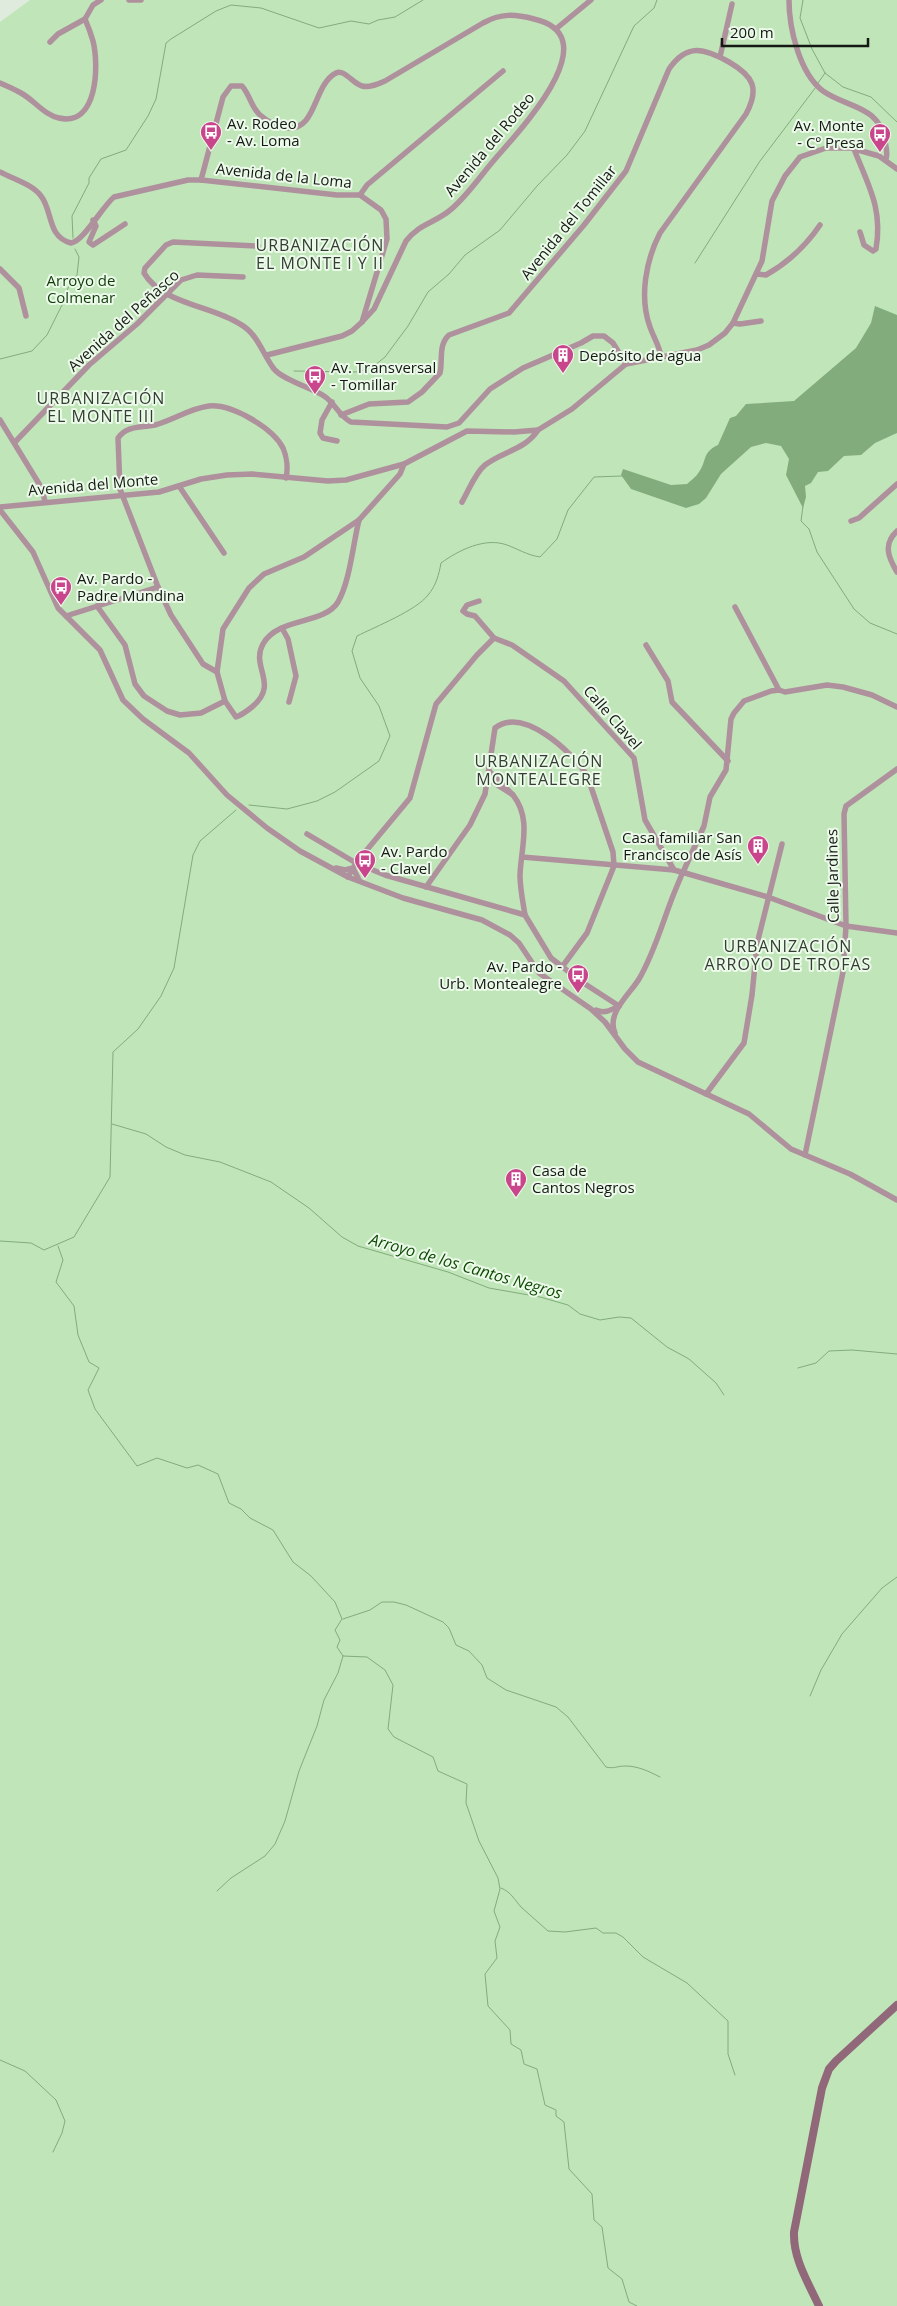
<svg xmlns="http://www.w3.org/2000/svg" width="897" height="2306" font-family="'Open Sans',sans-serif">
<rect width="100%" height="100%" fill="#dfecdd"/>
<polygon fill="#c0e5b9" points="30,0 897,0 897,2306 0,2306 0,22"/>
<path fill="#82ac7b" d="M875,306L897,315V433L875,443L861,455L844,456L828,471L818,472L811,483L805,486L806,497L803,508L786,475L789,459L781,446L766,443L751,447L721,474L706,498L699,504L686,508L631,489L621,475L623,469L671,485L687,484C691,480 696,477 699,472C707,461 702,452 718,445L730,418L736,416L746,404L794,401L856,348L871,323Z"/>
<g fill="none" stroke-linecap="round" stroke-linejoin="round">
<g stroke="#82ac7b" stroke-width="1">
<polyline points="803,0 800,18 812,49 825,73 843,87 871,97 897,122"/>
<polyline points="818,83 825,73"/>
<polyline points="73,238 72,216 89,183 89,178 101,159 126,150 148,116 156,99 166,43 171,39 216,11 231,5 261,8 319,28 351,21 369,24 378,20 395,17 423,0"/>
<polyline points="695,263 760,161 816,87"/>
<polyline points="0,359 32,351 47,335 64,301 68,288 77,275 79,257 75,249"/>
<polyline points="294,371 359,372 375,365 385,357 408,326 428,292 449,274 465,255 500,230 537,186 567,155 585,131 634,26 654,8 657,0"/>
<polyline points="803,506 801,521 809,529 817,552 854,609 870,623 897,634"/>
<path d="M249,805L287,809L317,801L335,792L379,761L390,736L379,706L360,678L352,651L357,636C375,627 417,610 428,595C436,586 439,574 441,563C459,550 485,537 507,545C518,549 527,555 540,557L557,539L568,510L594,477L622,476"/>
<polyline points="112,1124 146,1134 166,1147 185,1155 220,1162 271,1182 309,1208 342,1237 358,1246 448,1272 489,1288 540,1297 568,1305 580,1314 600,1320 619,1317 631,1318 667,1347 689,1359 716,1383 724,1395"/>
<polyline points="0,1241 31,1243 44,1250 74,1237 110,1177 113,1052 138,1029 161,996 174,968 193,855 200,841 236,810"/>
<polyline points="58,1246 63,1260 56,1282 74,1306 78,1335 89,1362 99,1368 88,1390 95,1409 137,1466 157,1458 187,1468 198,1465 218,1474 229,1503 241,1509 250,1518 273,1530 293,1562 311,1576 335,1602 342,1619 335,1630 340,1640 337,1647 343,1656 367,1657 385,1670 393,1685 388,1729 394,1737 433,1757 438,1771 467,1784 466,1803 479,1841 498,1878 500,1889 494,1911 500,1927 495,1941 497,1958 485,1974 488,2006 510,2030 511,2044 521,2050 524,2064 537,2069 545,2105 556,2110 556,2116 564,2122 569,2169 592,2194 594,2220 602,2227 608,2268 622,2279 629,2302 637,2306"/>
<polyline points="798,1368 816,1363 829,1351 852,1350 897,1354"/>
<path d="M343,1619L370,1610L382,1602H394L406,1605L443,1622L449,1628L456,1645L469,1651L482,1665L487,1678L506,1690L556,1707L568,1717L606,1767C614,1769 617,1766 625,1766C638,1766 648,1771 660,1777"/>
<polyline points="810,1696 821,1670 842,1634 882,1588 897,1577"/>
<path d="M501,1888C511,1892 514,1899 521,1907C530,1915 539,1923 548,1931L565,1932L596,1928L603,1933H616L623,1937L643,1957L687,1983L728,2021V2054L735,2075"/>
<polyline points="217,1891 231,1878 265,1856 275,1844 285,1821 299,1771 317,1726 324,1700 338,1673 343,1656"/>
<polyline points="0,2060 25,2071 56,2100 65,2121 62,2133 53,2152"/>
</g>
<g stroke="#ae919d" stroke-width="5.5">
<polyline points="129,0 141,0"/>
<path d="M789,0C789,27 799,73 823,91C847,108 879,105 885,141C886,147 888,153 886,159"/>
<polyline points="557,28 591,0"/>
<polyline points="50,42 58,34 85,19"/>
<polyline points="720,57 732,4"/>
<path d="M0,83C7,86 14,89 21,93C34,100 44,115 59,118C98,127 99,65 93,41C91,34 88,26 85,19L93,5L101,0"/>
<path d="M854,149C868,185 883,208 876,249L873,251L864,245L860,232"/>
<path d="M0,172C13,179 32,184 41,196C53,211 47,237 71,243C83,242 102,207 114,197L188,180H201L337,195H360L381,210L386,219L387,239L362,322L352,331L342,336L267,355"/>
<path d="M201,180L223,97L231,86H242C250,95 251,107 260,115C268,122 278,127 288,128C317,130 313,85 336,73C345,69 353,84 362,86C370,88 378,84 385,81L483,23C501,13 515,14 534,19C610,36 519,131 495,159C481,175 465,199 449,211C434,223 419,224 406,241L374,309L362,322"/>
<polyline points="360,195 367,185 503,71"/>
<polyline points="93,220 96,226 89,242 93,245 125,224"/>
<path d="M258,246L173,242L166,245L145,268L144,273C162,304 213,306 240,324C258,334 262,353 274,369C283,380 312,388 324,396C335,403 339,416 351,422L447,427L459,423L490,389L523,368L581,343L593,336H604L613,343L626,364"/>
<polyline points="0,269 19,288 26,316"/>
<path d="M757,274L766,275C789,262 805,247 820,225"/>
<polyline points="733,323 740,324 761,321"/>
<polyline points="332,402 322,420 320,433 323,438 337,441"/>
<path d="M341,415L369,404L408,402L422,392L440,373C443,360 438,345 449,335L509,313L584,225L626,171L669,69C687,43 704,48 729,62C753,76 760,88 746,114L660,233C646,260 639,297 650,327C653,336 659,345 661,356"/>
<polyline points="0,420 41,487 45,501"/>
<polyline points="15,442 89,365 137,324 181,280 197,275 243,277"/>
<path d="M286,478C288,469 287,457 283,448C273,428 232,404 209,406C191,408 173,420 155,425C141,428 127,425 118,438L120,489L158,587L171,615L203,664L217,672L225,701L236,717C242,715 247,711 252,707C280,684 250,667 263,644C278,617 324,625 338,602C350,581 353,544 359,520"/>
<polyline points="179,486 224,553"/>
<path d="M462,502C469,490 475,473 485,465C503,451 525,450 538,430"/>
<polyline points="0,507 159,492 201,479 227,475 252,474 328,481 346,480 404,464 467,431 514,432 538,430 572,409 626,364 697,350 709,345 725,333 733,323 762,261 772,201 785,176 800,157 826,148 851,148 879,156 897,169"/>
<polyline points="0,510 33,552 58,608 100,650 123,700 143,719 189,753 227,795 267,828 300,851 348,877 403,898 482,920 510,935 519,943 539,973 591,1009 605,1022 625,1049 638,1062 749,1114 791,1149 850,1174 897,1200"/>
<polyline points="851,521 859,518 897,484"/>
<path d="M897,531C883,544 888,557 897,572"/>
<polyline points="479,601 467,605 463,611 467,614 475,616 494,638"/>
<polyline points="97,606 125,645 135,684 144,696 167,711 180,715 201,713 225,701"/>
<polyline points="735,607 779,690"/>
<polyline points="66,616 158,587"/>
<polyline points="282,628 288,639 296,676 289,702"/>
<polyline points="646,645 668,681 672,702 728,761"/>
<polyline points="217,672 223,629 249,588 264,574 304,557 359,520 400,474 404,464"/>
<polyline points="488,779 513,795 489,771"/>
<path d="M513,795C532,819 521,847 520,875C520,889 523,902 525,915"/>
<polyline points="307,834 356,863 385,875 525,915 551,958 582,982 619,1006"/>
<polyline points="522,857 674,870"/>
<polyline points="336,868 345,870 353,868 359,880"/>
<polyline points="685,873 768,897 846,926 897,933"/>
<polyline points="348,877 356,863 410,798 436,704 477,655 494,638 512,645 564,681 634,758 645,820 674,870 681,872"/>
<path d="M426,887L470,825L485,794L495,728C523,706 572,752 587,775L613,852L614,866L587,933L562,967"/>
<path d="M596,1010C605,1014 611,1010 619,1006"/>
<path d="M615,1033C606,1013 630,994 639,979C656,950 664,916 677,886L682,874L685,873L684,870L704,826L710,797L726,770L731,719L734,713L744,701L771,691L779,690L785,692L827,685L843,687L872,695L897,707"/>
<polyline points="706,1094 744,1043 752,995 757,944 782,844"/>
<polyline points="805,1155 843,972 846,926 844,814 846,806 897,769"/>
</g>
<path stroke="#906879" stroke-width="8" d="M819,2306C808,2282 793,2259 794,2232L822,2088L829,2069L836,2061L897,2005"/>
</g>
<defs>
<g id="bus-pin" transform="scale(1.125)"><path d="M0 17L-7.5 6A9.5 9.5 0 1 1 7.5 6Z" fill="#c9468c" stroke="#ecfaea"/><path d="M-5-6H5V4H4V6H2V4H-2V6H-4V4H-5ZM-3.5-4V0h7V-4ZM-3.5 1.2v1.5H-2V1.2ZM2 1.2v1.5H3.5V1.2Z" fill="#fff"/></g>
<g id="building-pin" transform="scale(1.125)"><path d="M0 17L-7.5 6A9.5 9.5 0 1 1 7.5 6Z" fill="#c9468c" stroke="#ecfaea"/><path d="M-4-6H4V6H1V3H-1V6H-4ZM-2.5-4.3h1.7v1.8h-1.7ZM.8-4.3h1.7v1.8H.8ZM-2.5-1h1.7V.8h-1.7ZM.8-1h1.7V.8H.8Z" fill="#fff"/></g>
</defs>
<g fill-rule="evenodd">
<use href="#bus-pin" x="211" y="132"/>
<use href="#bus-pin" x="880" y="134"/>
<use href="#building-pin" x="563" y="355"/>
<use href="#bus-pin" x="315" y="376"/>
<use href="#bus-pin" x="61" y="587"/>
<use href="#building-pin" x="758" y="846"/>
<use href="#bus-pin" x="365" y="860"/>
<use href="#bus-pin" x="578" y="975"/>
<use href="#building-pin" x="516" y="1179"/>
</g>
<g text-anchor="middle" dominant-baseline="central" stroke-width="4" stroke-linejoin="round" paint-order="stroke">
<g font-size="15" fill="#151914" stroke="#ecfaea" text-anchor="start">
<text x="227" y="123">Av. Rodeo<tspan x="227" dy="17">- Av. Loma</tspan></text>
<text x="864" y="125" text-anchor="end">Av. Monte<tspan x="864" dy="17">- Cº Presa</tspan></text>
<text x="579" y="355">Depósito de agua</text>
<text x="331" y="367">Av. Transversal<tspan x="331" dy="17">- Tomillar</tspan></text>
<text x="77" y="578">Av. Pardo -<tspan x="77" dy="17">Padre Mundina</tspan></text>
<text x="742" y="837" text-anchor="end">Casa familiar San<tspan x="742" dy="17">Francisco de Asís</tspan></text>
<text x="381" y="851">Av. Pardo<tspan x="381" dy="17">- Clavel</tspan></text>
<text x="562" y="966" text-anchor="end">Av. Pardo -<tspan x="562" dy="17">Urb. Montealegre</tspan></text>
<text x="532" y="1170">Casa de<tspan x="532" dy="17">Cantos Negros</tspan></text>
</g>
<g font-size="15" fill="#151914" stroke="#ecfaea">
<text transform="translate(489 144) rotate(-50)">Avenida del Rodeo</text>
<text transform="translate(284 175) rotate(6)">Avenida de la Loma</text>
<text transform="translate(568 222) rotate(-51)">Avenida del Tomillar</text>
<text transform="translate(123 320) rotate(-42)">Avenida del Peñasco</text>
<text transform="translate(93 484) rotate(-5)">Avenida del Monte</text>
<text transform="translate(613 717) rotate(49)">Calle Clavel</text>
<text transform="translate(832 876) rotate(-91)">Calle Jardines</text>
</g>
<g font-size="15" fill="#103b09" stroke="#ecfaea">
<text x="81" y="280">Arroyo de<tspan x="81" dy="17">Colmenar</tspan></text>
</g>
<g font-size="16" letter-spacing="1" fill="#333e32" stroke="#ecfaea">
<text x="320" y="245">URBANIZACIÓN<tspan x="320" dy="18">EL MONTE I Y II</tspan></text>
<text x="101" y="398">URBANIZACIÓN<tspan x="101" dy="18">EL MONTE III</tspan></text>
<text x="539" y="761">URBANIZACIÓN<tspan x="539" dy="18">MONTEALEGRE</tspan></text>
<text x="788" y="946">URBANIZACIÓN<tspan x="788" dy="18">ARROYO DE TROFAS</tspan></text>
</g>
<g font-size="16" font-style="italic" fill="#0e4a03" stroke="#ecfaea">
<text transform="translate(466 1266) rotate(16)">Arroyo de los Cantos Negros</text>
</g>
</g>
<path d="M722 38v8h146v-8" fill="none" stroke="#151914" stroke-width="2.5"/>
<text x="730" y="38" font-size="15" fill="#151914" stroke="#ecfaea" stroke-width="4" paint-order="stroke">200 m</text>
</svg>
